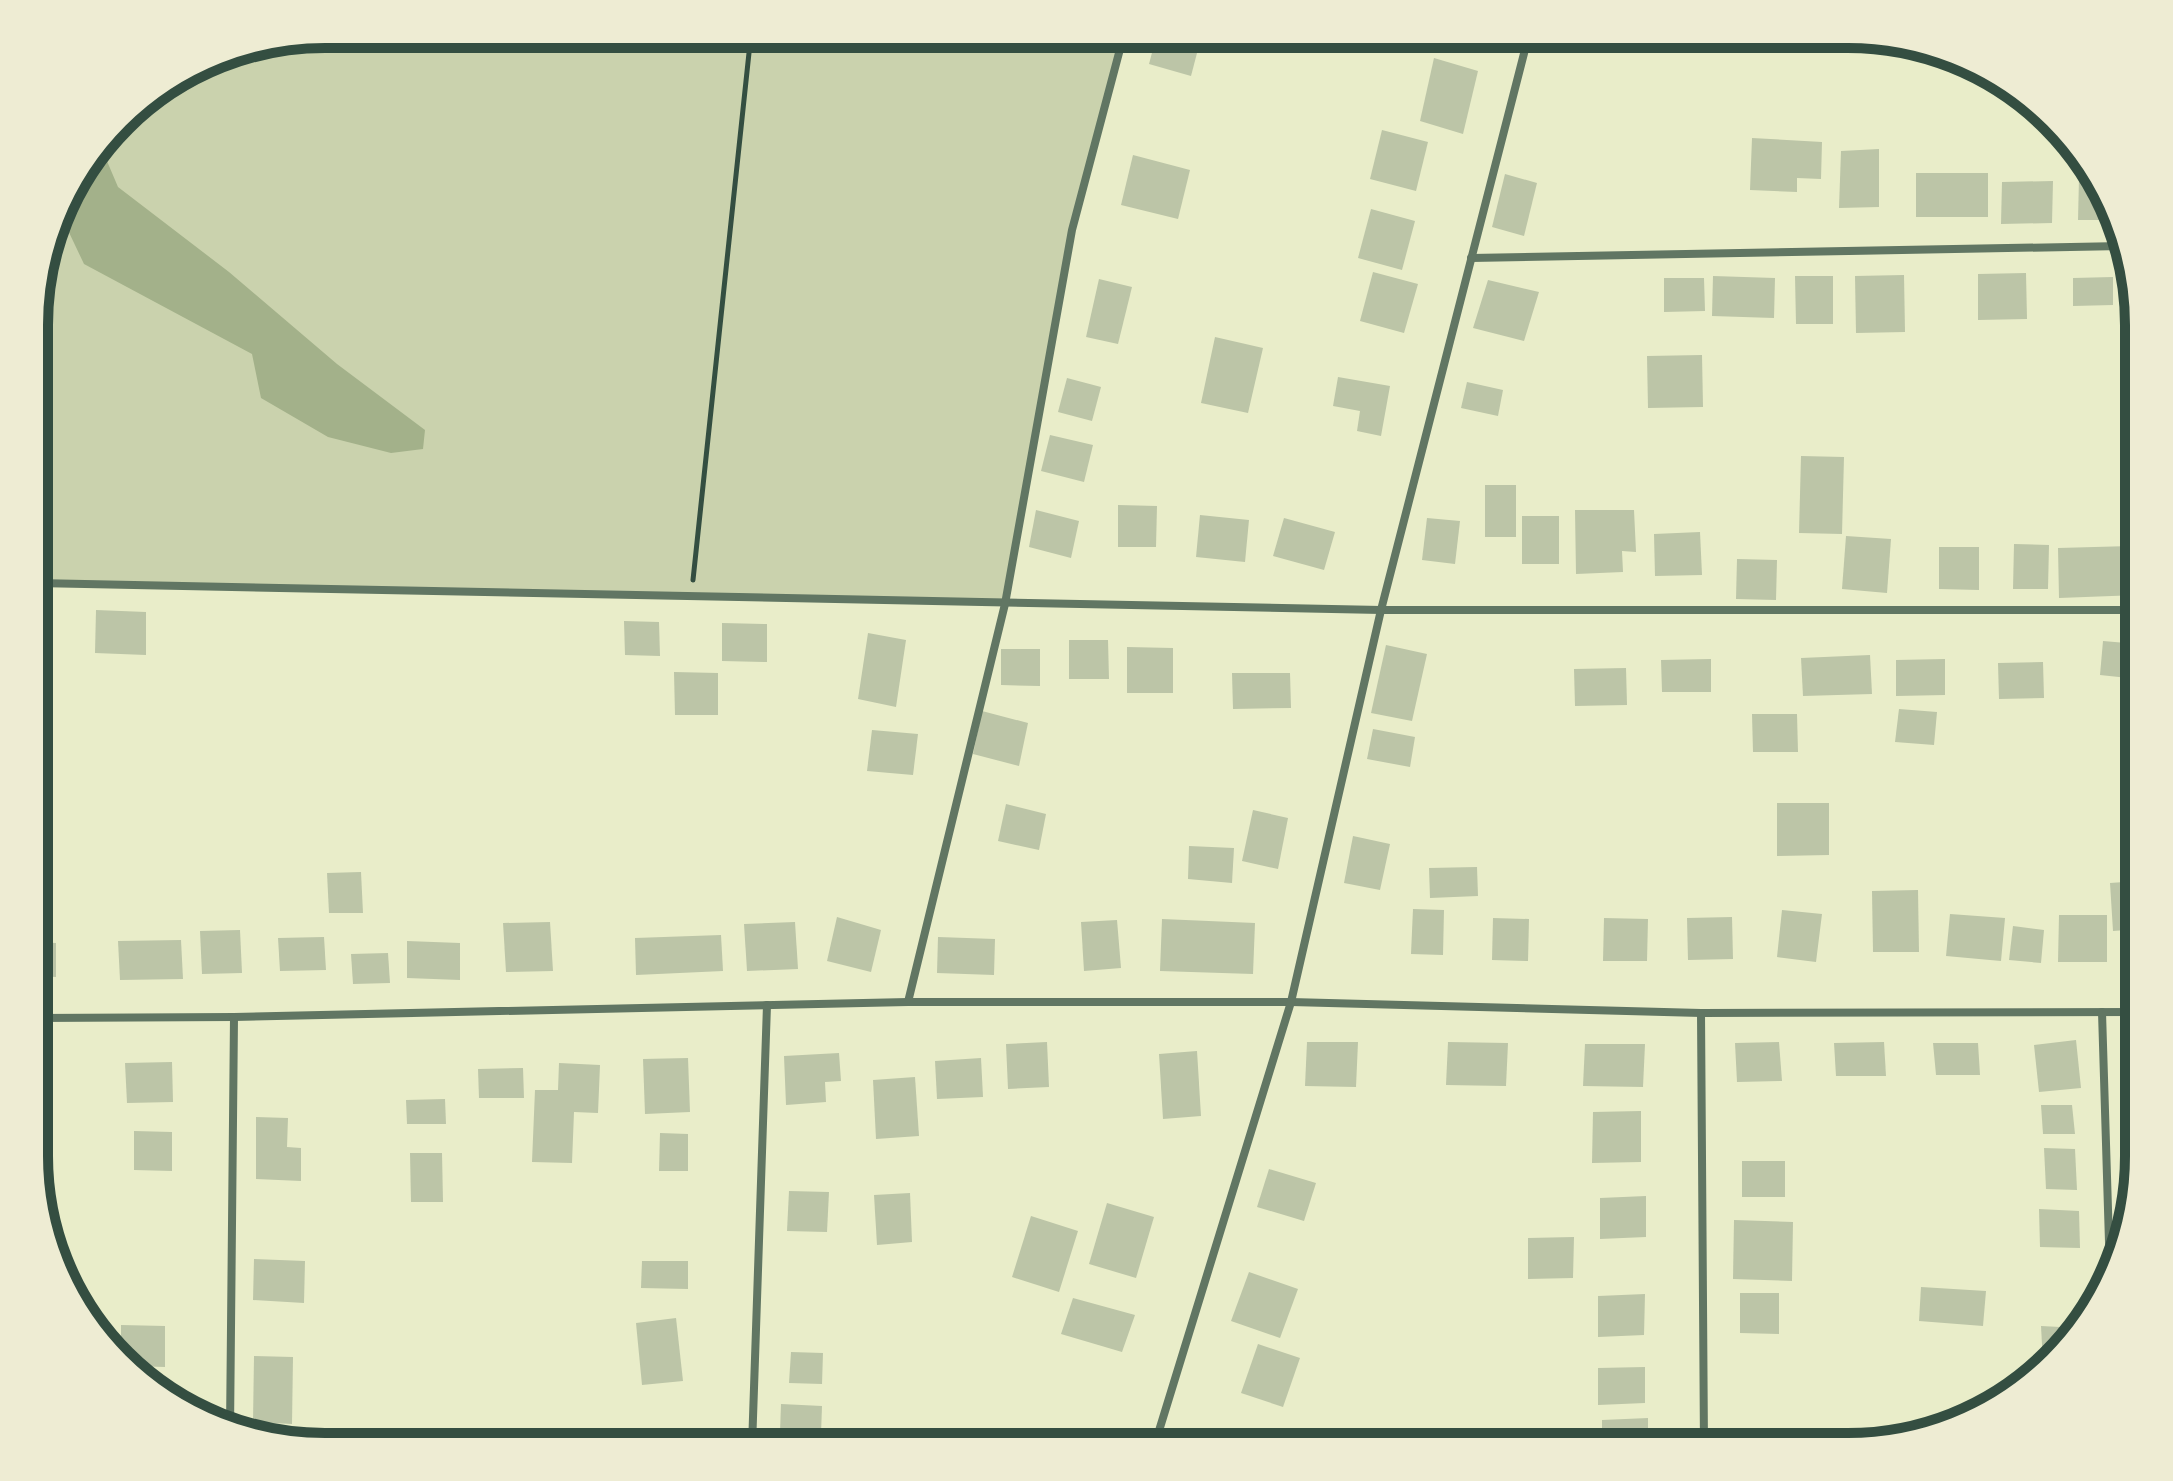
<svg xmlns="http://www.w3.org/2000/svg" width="2173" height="1481" font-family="'Golos Text',sans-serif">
<rect width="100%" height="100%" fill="#e9edc9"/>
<polygon fill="#cad2ad" points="325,34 1124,34 1072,230 1005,604 36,583 36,287 64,196 133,107 214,56"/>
<polygon fill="#a3b18a" points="101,147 118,187 229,272 337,364 425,430 423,449 391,453 328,437 261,398 252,354 84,264 65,224 57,218 64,196"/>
<g fill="#bcc5a7">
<polygon points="1157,34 1202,34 1191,76 1149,64"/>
<polygon points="1434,58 1478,71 1463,134 1420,121"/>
<polygon points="1382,130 1428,142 1416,191 1370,179"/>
<polygon points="1752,138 1822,142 1821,179 1797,178 1797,192 1750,190"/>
<polygon points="1879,149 1879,207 1839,208 1841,151"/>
<polygon points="1133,155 1190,170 1178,219 1121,205"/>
<rect x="1916" y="173" width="72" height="44"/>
<polygon points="1505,174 1537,183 1524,236 1492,227"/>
<polygon points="2079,178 2094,178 2109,196 2115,220 2078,220"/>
<polygon points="2053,181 2052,223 2001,224 2002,182"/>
<polygon points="1371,209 1415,221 1402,270 1358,258"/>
<polygon points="1373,272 1418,284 1404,333 1360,321"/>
<polygon points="2026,273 2027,319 1978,320 1978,274"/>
<polygon points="1904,275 1905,332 1856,333 1855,276"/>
<polygon points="1713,276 1775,278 1774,318 1712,316"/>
<polygon points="1795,276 1833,276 1833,324 1796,324"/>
<polygon points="2113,277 2113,305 2073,306 2073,278"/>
<polygon points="1664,278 1704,278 1705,311 1664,312"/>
<polygon points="1099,279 1132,287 1118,344 1086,337"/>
<polygon points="1488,280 1539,292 1524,341 1473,328"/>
<polygon points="1215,337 1263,348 1248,413 1201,403"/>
<polygon points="1702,355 1703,407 1648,408 1647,356"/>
<polygon points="1338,377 1390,386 1381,436 1357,431 1360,411 1333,406"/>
<polygon points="1067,378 1101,387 1092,421 1058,412"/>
<polygon points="1467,382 1503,390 1498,416 1461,408"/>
<polygon points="1050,435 1093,445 1084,482 1041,471"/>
<polygon points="1801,456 1844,457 1842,534 1799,533"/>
<rect x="1485" y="485" width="31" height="52"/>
<polygon points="1118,505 1157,506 1156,547 1118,547"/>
<polygon points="1036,510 1079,521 1071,558 1029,547"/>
<polygon points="1575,510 1634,510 1636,552 1622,551 1623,572 1576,574"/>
<polygon points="1200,515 1249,520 1245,562 1196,557"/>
<rect x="1522" y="516" width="37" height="48"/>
<polygon points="1284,518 1335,532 1324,570 1273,556"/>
<polygon points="1427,518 1460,521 1455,564 1422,560"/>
<polygon points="1700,532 1702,575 1655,576 1654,534"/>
<polygon points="1846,536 1891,539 1887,593 1842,589"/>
<polygon points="2014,544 2049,545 2048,589 2013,589"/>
<polygon points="2131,546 2132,566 2138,566 2138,595 2059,598 2058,548"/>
<polygon points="1939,547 1979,547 1979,590 1939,589"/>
<polygon points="1737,559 1777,560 1776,600 1736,599"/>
<polygon points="36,608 51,609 51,654 36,654"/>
<polygon points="96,610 146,612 146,655 95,653"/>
<polygon points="624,621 659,622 660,656 625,655"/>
<polygon points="722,623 767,624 767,662 722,661"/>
<polygon points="868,633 906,640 896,707 858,699"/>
<polygon points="1069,640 1108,640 1109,679 1069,679"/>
<polygon points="2103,641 2138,644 2138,679 2100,675"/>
<polygon points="1386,645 1427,654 1412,721 1371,713"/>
<polygon points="1127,647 1173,648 1173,693 1127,693"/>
<polygon points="1001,649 1040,649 1040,686 1001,685"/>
<polygon points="1870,655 1872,694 1803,696 1801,658"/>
<polygon points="1711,659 1711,692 1662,692 1661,660"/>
<polygon points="1945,659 1945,695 1896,696 1896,660"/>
<polygon points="2043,662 2044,698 1999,699 1998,663"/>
<polygon points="1626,668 1627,705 1575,706 1574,669"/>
<polygon points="674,672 718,673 718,715 675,715"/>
<polygon points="1232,673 1290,673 1291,708 1233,709"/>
<polygon points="1899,709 1937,712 1934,745 1895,742"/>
<polygon points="982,711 1028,723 1019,766 973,754"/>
<polygon points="1752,714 1797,714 1798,752 1753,752"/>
<polygon points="1373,729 1415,737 1410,767 1367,759"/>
<polygon points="872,730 918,734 913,775 867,771"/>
<polygon points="1777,803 1829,803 1829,855 1777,856"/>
<polygon points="1006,804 1046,814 1039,850 998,841"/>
<polygon points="1253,810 1288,818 1278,869 1242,861"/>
<polygon points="1353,836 1390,844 1380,890 1344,883"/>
<polygon points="1189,846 1234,848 1232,883 1188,879"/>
<polygon points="1477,867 1478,896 1430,898 1429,868"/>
<polygon points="361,872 363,913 329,913 327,873"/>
<polygon points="2138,881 2138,929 2113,931 2110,883"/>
<polygon points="1918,890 1919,952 1873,952 1872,891"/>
<polygon points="1413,909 1444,910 1443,955 1411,954"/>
<polygon points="1782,910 1822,914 1816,962 1777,957"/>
<polygon points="1950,914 2005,918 2001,961 1946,956"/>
<polygon points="2059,915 2107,915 2107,962 2058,962"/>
<polygon points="837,917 881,930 871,972 827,961"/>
<polygon points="1732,917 1733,959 1688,960 1687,918"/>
<polygon points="1493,918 1529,919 1528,961 1492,960"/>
<polygon points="1604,918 1648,919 1647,961 1603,961"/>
<polygon points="1162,919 1255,923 1253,974 1160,971"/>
<polygon points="1117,920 1121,968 1084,971 1081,922"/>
<polygon points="550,922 553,971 506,972 503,923"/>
<polygon points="795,922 798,969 747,971 744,924"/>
<polygon points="2013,926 2044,930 2041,963 2009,960"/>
<polygon points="240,930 242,973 202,974 200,931"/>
<polygon points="721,935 723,971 636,975 635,938"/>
<polygon points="324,937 326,970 280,971 278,938"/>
<polygon points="938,937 995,939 994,975 937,973"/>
<polygon points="181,940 183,979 120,980 118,941"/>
<polygon points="407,941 460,943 460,980 407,978"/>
<polygon points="36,942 56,943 56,977 36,976"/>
<polygon points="388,953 390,983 353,984 351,954"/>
<polygon points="2076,1040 2081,1088 2039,1092 2034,1045"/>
<polygon points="1047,1042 1049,1087 1008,1089 1006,1044"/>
<polygon points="1307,1042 1358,1042 1356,1087 1305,1086"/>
<polygon points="1448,1042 1508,1043 1506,1086 1446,1085"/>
<polygon points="1779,1042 1782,1081 1737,1082 1735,1043"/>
<polygon points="1884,1042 1886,1076 1836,1076 1834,1043"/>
<polygon points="1933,1043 1978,1043 1980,1075 1936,1075"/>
<polygon points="1585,1044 1645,1044 1643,1087 1583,1086"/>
<polygon points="2136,1048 2138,1048 2138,1073 2135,1073"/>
<polygon points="1197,1051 1201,1116 1163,1119 1159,1054"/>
<polygon points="839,1053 841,1081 825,1082 826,1102 786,1105 784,1056"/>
<polygon points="688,1058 690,1112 645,1114 643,1059"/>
<polygon points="981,1058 983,1097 937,1099 935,1061"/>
<polygon points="172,1062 173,1102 127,1103 125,1063"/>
<polygon points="559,1063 600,1065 598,1113 574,1112 572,1163 532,1162 535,1090 558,1090"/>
<polygon points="523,1068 524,1098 479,1098 478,1069"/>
<polygon points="915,1077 919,1136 876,1139 873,1080"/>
<polygon points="445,1099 446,1124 407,1124 406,1100"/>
<polygon points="2041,1105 2072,1105 2075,1134 2043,1134"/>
<polygon points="1641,1111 1641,1162 1592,1163 1593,1112"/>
<polygon points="256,1117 288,1118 287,1147 301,1148 301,1181 256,1179"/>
<polygon points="2125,1120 2138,1120 2138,1159 2128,1159"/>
<polygon points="134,1131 172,1132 172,1171 134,1170"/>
<polygon points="660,1133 688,1134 688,1171 659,1171"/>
<polygon points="2044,1148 2075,1149 2077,1190 2046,1189"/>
<polygon points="410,1153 442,1153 443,1202 411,1202"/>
<rect x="1742" y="1161" width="43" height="36"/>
<polygon points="1269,1169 1316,1183 1304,1221 1257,1207"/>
<polygon points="789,1191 829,1192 827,1232 787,1231"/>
<polygon points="910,1193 912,1242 877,1245 874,1195"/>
<polygon points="1646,1196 1646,1237 1600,1239 1600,1198"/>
<polygon points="1107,1203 1154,1217 1136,1278 1089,1264"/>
<polygon points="2039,1209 2079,1211 2080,1248 2040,1247"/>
<polygon points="1031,1216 1078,1231 1059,1292 1012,1277"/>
<polygon points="1734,1220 1793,1222 1792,1281 1733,1279"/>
<polygon points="1574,1237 1573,1278 1528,1279 1528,1238"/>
<polygon points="254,1259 305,1261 304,1303 253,1300"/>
<polygon points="642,1261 688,1261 688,1289 641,1288"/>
<polygon points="1249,1272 1298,1289 1280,1338 1231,1321"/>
<polygon points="1921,1287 1986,1291 1983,1326 1919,1321"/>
<polygon points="1740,1293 1779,1293 1779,1334 1740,1333"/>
<polygon points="1645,1294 1644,1335 1598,1337 1598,1296"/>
<polygon points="1073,1298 1135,1315 1122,1352 1061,1334"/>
<polygon points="676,1318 683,1381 642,1385 636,1323"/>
<polygon points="121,1325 165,1326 165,1367 130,1366 121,1356"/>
<polygon points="2041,1326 2079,1328 2079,1333 2043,1363"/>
<polygon points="1258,1344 1300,1358 1283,1407 1241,1393"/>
<polygon points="791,1352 823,1353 822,1384 789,1383"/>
<polygon points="254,1356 293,1357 292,1424 253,1422"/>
<polygon points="1645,1367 1645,1403 1598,1405 1598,1368"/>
<polygon points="781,1404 822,1406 821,1434 780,1433"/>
<polygon points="1648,1418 1648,1447 1602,1447 1602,1420"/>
</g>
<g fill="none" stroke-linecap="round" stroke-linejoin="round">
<polyline stroke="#344e41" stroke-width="5" points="693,580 751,34"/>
<g stroke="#617663" stroke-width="8">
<polyline points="1471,258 2122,246"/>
<polyline points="36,583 1381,610 2138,610"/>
<polyline points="908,1002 1005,604 1072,230 1124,34"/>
<polyline points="2102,1012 2110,1275"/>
<polyline points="1701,1013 1704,1447"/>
<polyline points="36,1018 234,1017 908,1002 1291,1002 1701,1013 2138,1012"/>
<polyline points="230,1431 234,1017"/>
<polyline points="752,1447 767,1005"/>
<polyline points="1154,1447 1291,1002 1381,610 1529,34"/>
</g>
</g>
<path d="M0 0H2173V1481H0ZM325 48H1848A277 277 0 0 1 2125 325V1156A277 277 0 0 1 1848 1433H325A277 277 0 0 1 48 1156V325A277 277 0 0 1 325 48Z" fill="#eeecd3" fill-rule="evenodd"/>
<path fill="none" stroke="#344e41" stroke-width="10" d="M325 48H1848A277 277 0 0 1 2125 325V1156A277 277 0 0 1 1848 1433H325A277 277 0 0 1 48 1156V325A277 277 0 0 1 325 48Z"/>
</svg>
